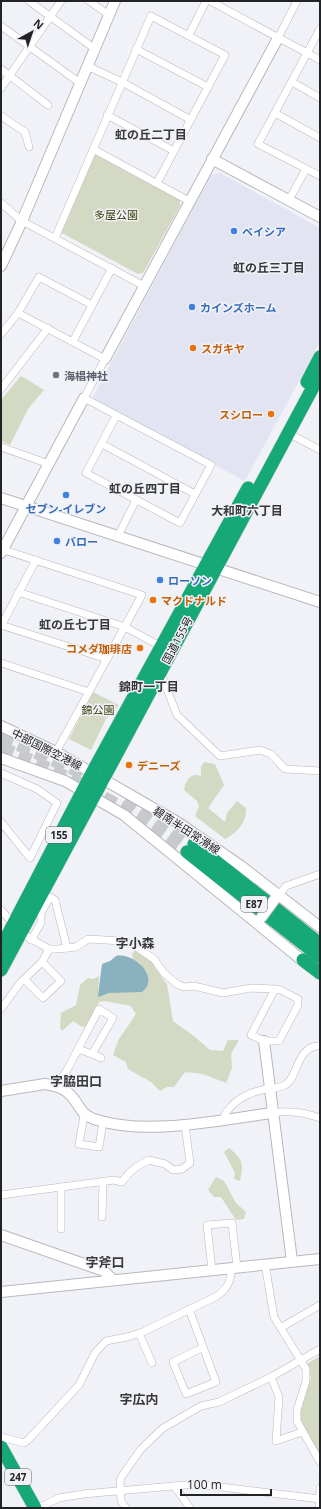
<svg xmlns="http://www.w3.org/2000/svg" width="321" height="1509" font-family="'Open Sans','Noto Sans JP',sans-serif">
<rect width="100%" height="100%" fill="#f1f2f7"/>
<polygon fill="#e2e5f1" points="220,173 320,228 320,342 245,481 94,400 93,397 211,175"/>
<g fill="#d4d9c3">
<polygon points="93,155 96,155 180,200 180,206 143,273 138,274 62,233 61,231"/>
<polygon points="21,376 44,390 28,409 10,445 1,441 1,400"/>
<polygon points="93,692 119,705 106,719 91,750 69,739"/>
<path d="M204,762L215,764L224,785L208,808L225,822L227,813L237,801L246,808C247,822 237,833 225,839L195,816L199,806L197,801L184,790C186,781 190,772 201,776V767Z"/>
<polygon points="135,950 152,960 155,968 167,984 173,1021 195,1037 210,1050 223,1051 228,1040 239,1040 231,1054 232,1068 226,1083 203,1074 185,1072 174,1087 167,1087 160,1091 151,1082 128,1069 126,1062 113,1055 119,1039 136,1014 131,1006 104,1001 99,1002 88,1026 82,1027 73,1021 62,1031 60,1027 61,1013 76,1005 80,985 88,978 93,979 99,976 98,994 99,997 109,993 115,992 141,964 133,959 132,954"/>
<path d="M229,1148C243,1159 244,1165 240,1181L234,1179L235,1173L224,1152Z"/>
<polygon points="216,1177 224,1181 236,1203 246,1212 244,1219 236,1220 221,1197 214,1197 208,1190"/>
<polygon points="320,1356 320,1456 301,1424 300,1413 311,1378 307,1364"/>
</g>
<path fill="#8ab1bf" d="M116,956C134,952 161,978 142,992L109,993L99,997L98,995L102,964L110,961Z"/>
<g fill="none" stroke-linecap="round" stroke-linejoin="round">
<g stroke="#c8c9cd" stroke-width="13" stroke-dasharray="13 6" stroke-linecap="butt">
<polyline points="1,737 92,777"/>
<path d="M1,748C71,776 127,808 187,852"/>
<polyline points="127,797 194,844"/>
</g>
<g stroke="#b7b8bd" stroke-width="8">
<g id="street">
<polyline points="29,1 95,49"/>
<polyline points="89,1 109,15"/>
<polyline points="210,1 320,60"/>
<polyline points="1,26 80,83"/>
<polyline points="320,29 258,144 320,176"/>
<polyline points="189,35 206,1"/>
<polyline points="278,38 297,1"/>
<polyline points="136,49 208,87"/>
<polyline points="87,66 122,82 191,120"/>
<polyline points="1,69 48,105"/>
<polyline points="292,82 320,98"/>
<polyline points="1,88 61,1"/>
<polyline points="275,113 320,138"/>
<polyline points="107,115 174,151"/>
<polyline points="1,116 25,132 29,147"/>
<polyline points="93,149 189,201"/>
<polyline points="289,200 306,169"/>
<polyline points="1,203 22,221 144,286"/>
<polyline points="55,238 151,16 225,55 157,183"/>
<polyline points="18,313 105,359 84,398 211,465 180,523 86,473 116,416"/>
<polyline points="1,334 18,313 39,277 92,305"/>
<polyline points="73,341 112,268"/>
<polyline points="1,389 48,328"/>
<polyline points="288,433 320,450"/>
<polyline points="102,444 195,494"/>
<polyline points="1,447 49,464"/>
<polyline points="118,536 136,500"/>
<polyline points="1,549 142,595 56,752"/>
<polyline points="18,592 125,627 162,647"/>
<polyline points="1,625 107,659"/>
<polyline points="1,626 36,560"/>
<polyline points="1,663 89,692"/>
<polyline points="160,674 163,679 177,715 220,756 260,750 271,754 285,769 320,771"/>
<polyline points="1,773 37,789 57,803 30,858 1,822"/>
<polyline points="279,895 286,886 320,874"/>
<polyline points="1,910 9,919"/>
<polyline points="26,936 49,949 58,949 76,947 88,939 122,941 132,944 154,959 164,973 177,984 184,987 194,986 223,993 251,988 275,989 281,990 298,999 298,1005 279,1041 264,1041 251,1035 275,989"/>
<polyline points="31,940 41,923 41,913 50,897 55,900 67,948"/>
<polyline points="25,980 43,998 61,981 42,962"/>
<polyline points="1,1009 20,983 42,962 49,949"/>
<polyline points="92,1054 101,1058"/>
<polyline points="56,1087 67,1070 99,1009 113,1018 92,1054 78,1049"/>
<path d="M272,1113C289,1110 304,1112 320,1118"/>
<polyline points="84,1116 79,1144 99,1147 103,1122"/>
<path d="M224,1119C224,1115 226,1112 229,1109C237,1098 253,1091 267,1089C273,1088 279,1088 285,1085C298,1079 296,1045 320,1046"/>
<polyline points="61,1187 61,1229"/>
<path d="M1,1195L114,1180L122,1182C129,1171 137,1166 149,1160L165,1164L173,1170L182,1169L190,1163L185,1125"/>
<polyline points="102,1217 103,1181"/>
<polyline points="265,1264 274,1317 306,1369 306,1381 297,1410 297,1421 320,1462"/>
<polyline points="212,1270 207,1225 232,1223 237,1267"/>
<polyline points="189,1309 216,1382 186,1394 173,1362 202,1348"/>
<polyline points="282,1327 320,1305"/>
<polyline points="139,1333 152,1363"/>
<polyline points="302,1432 276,1441 279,1397 271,1377 320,1349"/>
<path d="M1,1437L24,1443L28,1440L79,1385L95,1353L106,1341L127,1337L143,1332L217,1296C227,1289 232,1281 231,1268"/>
<polyline points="174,1486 190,1508"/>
<polyline points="38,1508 59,1498 83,1494 196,1484 320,1499"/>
<polyline points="126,1508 121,1501 120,1481 122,1476 141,1449 163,1428 201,1406 219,1402 271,1377"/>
<polyline points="319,1508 320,1488"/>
</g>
</g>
<g stroke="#b7b8bd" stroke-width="12">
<g id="secondary">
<polyline points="212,159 320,217"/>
<polyline points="1,266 22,221 115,1"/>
<polyline points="105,359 278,38"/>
<polyline points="1,498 320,602"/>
<polyline points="1,553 84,398"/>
<polyline points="1,726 56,752 179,823 241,866 320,927"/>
<polyline points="1,758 65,781 124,815 308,965"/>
<polyline points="264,1041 292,1261"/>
<path d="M1,1091L45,1084C52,1085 61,1087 67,1092C81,1103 77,1114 97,1120C149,1136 219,1120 272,1113"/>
<polyline points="1,1235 104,1271 113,1280"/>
<polyline points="1,1292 320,1259"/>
</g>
</g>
<g stroke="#cecfcf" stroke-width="14">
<g id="highway">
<polyline points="307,382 320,357"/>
<polyline points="194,844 320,944"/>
<polyline points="187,852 320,957"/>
<polyline points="1,948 92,773 248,488"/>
<polyline points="303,960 320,973"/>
<polyline points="1,970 320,374"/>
<polyline points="1,1447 35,1508"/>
</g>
</g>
<use href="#street" stroke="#fff" stroke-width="7"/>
<use href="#secondary" stroke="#fff" stroke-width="10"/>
<use href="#highway" stroke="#16a877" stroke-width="13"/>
<g stroke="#b7b8bd" stroke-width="12" stroke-linecap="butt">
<polyline id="secondary-bridge" points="261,918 275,899"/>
</g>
<use href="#secondary-bridge" stroke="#fff" stroke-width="10"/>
</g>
<g fill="#3f7fe0" stroke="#f1f2f7" stroke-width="1.5">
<circle cx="234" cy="231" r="4"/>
<circle cx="192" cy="307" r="4"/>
<circle cx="66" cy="495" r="4"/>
<circle cx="57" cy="541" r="4"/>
<circle cx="160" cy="580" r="4"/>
</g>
<g fill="#e8710a" stroke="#f1f2f7" stroke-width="1.5">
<circle cx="193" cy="348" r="4"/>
<circle cx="271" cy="414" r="4"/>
<circle cx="153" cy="600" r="4"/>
<circle cx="140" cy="648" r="4"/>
<circle cx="129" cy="765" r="4"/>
</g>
<circle fill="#6b7280" stroke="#f1f2f7" stroke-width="1.5" cx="56" cy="375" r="4"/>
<g text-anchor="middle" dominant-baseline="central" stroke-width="3" stroke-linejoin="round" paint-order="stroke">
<g fill="#f1f2f7" stroke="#606163" stroke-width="1">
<rect x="46" y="827" width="26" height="16" rx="3"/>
<rect x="241" y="896" width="26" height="16" rx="3"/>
<rect x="5" y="1469" width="26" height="16" rx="3"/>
</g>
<g font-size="10" font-weight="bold" fill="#222324">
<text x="59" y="835">155</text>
<text x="254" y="904">E87</text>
<text x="18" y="1477">247</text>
</g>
<g font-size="11" fill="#384109" stroke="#f1f2f7">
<text x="116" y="214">多屋公園</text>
<text x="98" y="709">錦公園</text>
</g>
<g font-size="11" font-weight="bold" fill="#366cbe" stroke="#f1f2f7" text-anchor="start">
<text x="242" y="231">ベイシア</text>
<text x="200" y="307">カインズホーム</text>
<text x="66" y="508" text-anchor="middle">セブン-イレブン</text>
<text x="65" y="541">バロー</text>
<text x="168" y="580">ローソン</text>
</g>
<g font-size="11" font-weight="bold" fill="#c56008" stroke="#f1f2f7" text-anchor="start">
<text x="201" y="348">スガキヤ</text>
<text x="263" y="414" text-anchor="end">スシロー</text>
<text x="161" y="600">マクドナルド</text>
<text x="132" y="648" text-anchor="end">コメダ珈琲店</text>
<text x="137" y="765">デニーズ</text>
</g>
<g font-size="11" font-weight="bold" fill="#5b616d" stroke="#f1f2f7" text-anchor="start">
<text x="64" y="375">海椙神社</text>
</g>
<g font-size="11" fill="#222324" stroke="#f1f2f7">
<text transform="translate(177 640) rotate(-62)">国道155号</text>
<text transform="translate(47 749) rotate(27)">中部国際空港線</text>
<text transform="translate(187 830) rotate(33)">碧南半田常滑線</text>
</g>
<g font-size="12" font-weight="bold" fill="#38393d" stroke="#f1f2f7">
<text x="151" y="134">虹の丘二丁目</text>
<text x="269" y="267">虹の丘三丁目</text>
<text x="145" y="488">虹の丘四丁目</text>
<text x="247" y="510">大和町六丁目</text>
<text x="75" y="624">虹の丘七丁目</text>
<text x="149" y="686">錦町一丁目</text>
</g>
<g font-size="13" font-weight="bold" fill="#38393d" stroke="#f1f2f7">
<text x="135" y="943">字小森</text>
<text x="76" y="1081">字脇田口</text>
<text x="105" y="1262">字斧口</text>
<text x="139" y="1399">字広内</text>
</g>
</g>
<rect width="321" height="1509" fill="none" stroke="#222324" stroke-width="4"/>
<g transform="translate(32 32) rotate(40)" stroke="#f1f2f7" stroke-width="3" paint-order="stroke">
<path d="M0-3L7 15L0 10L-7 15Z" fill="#222324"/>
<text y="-6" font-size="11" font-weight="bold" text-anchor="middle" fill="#222324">N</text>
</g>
<path d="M181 1489v6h90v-6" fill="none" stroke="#222324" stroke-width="2"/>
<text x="187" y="1489" font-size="12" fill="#222324" stroke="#f1f2f7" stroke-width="3" paint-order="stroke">100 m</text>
</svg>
